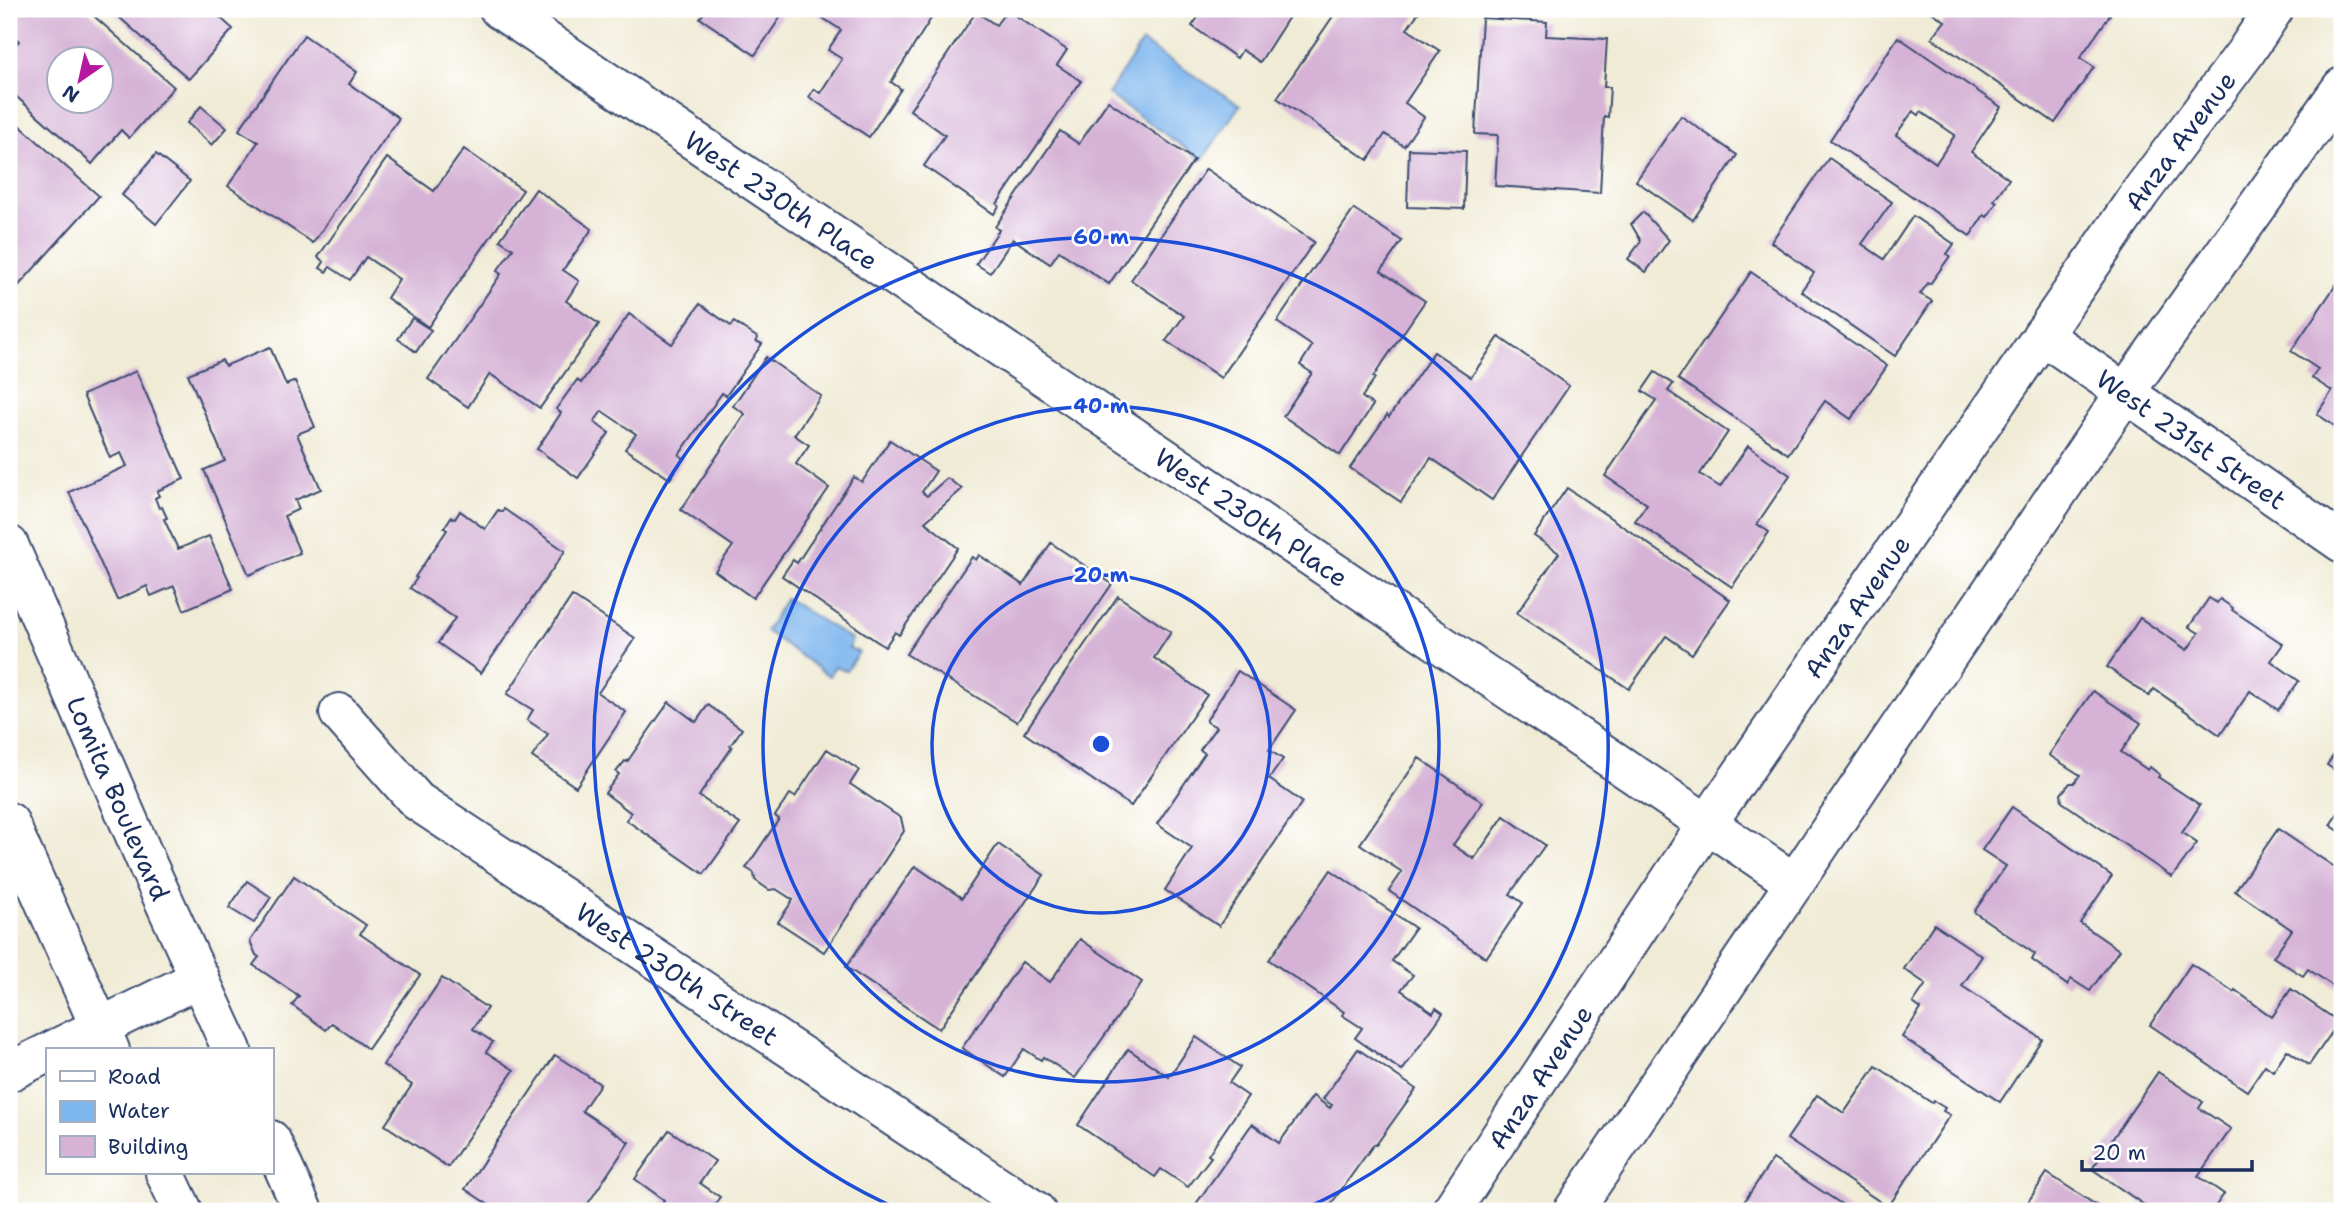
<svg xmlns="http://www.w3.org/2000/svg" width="2351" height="1220" font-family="'Shantell Sans',sans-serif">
<rect width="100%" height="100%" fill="#fff"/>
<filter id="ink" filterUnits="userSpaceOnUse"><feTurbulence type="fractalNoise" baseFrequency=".0143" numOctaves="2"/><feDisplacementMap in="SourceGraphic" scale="14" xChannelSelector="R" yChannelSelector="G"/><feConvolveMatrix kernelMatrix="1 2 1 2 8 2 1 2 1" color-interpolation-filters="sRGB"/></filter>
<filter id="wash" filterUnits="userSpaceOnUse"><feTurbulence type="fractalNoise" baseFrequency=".00686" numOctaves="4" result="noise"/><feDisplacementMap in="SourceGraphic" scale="28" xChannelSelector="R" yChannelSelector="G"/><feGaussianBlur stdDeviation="1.57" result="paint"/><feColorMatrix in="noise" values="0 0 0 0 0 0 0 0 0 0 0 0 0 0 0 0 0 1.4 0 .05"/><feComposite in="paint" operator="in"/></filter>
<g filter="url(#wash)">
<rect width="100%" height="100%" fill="#f0ebd5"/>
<g fill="#7eb6ee" stroke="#4c72a6" stroke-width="2">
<polygon points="1142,42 1240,105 1202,160 1108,94"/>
<polygon points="786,598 852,640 849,648 859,652 846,671 835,666 829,676 766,631"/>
</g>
<g id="blocks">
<g fill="#d5b2d6" fill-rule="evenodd">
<path d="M13,9H86L174,87L129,138L121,130L92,164L9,90V52L19,41L9,32V14ZM60,60H102V102H60Z"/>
<polygon points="110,9 216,9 214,12 233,29 189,79"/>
<polygon points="707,9 786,9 755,55 700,18"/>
<polygon points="809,9 937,9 891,82 901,89 869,137 809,97 814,89 820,93 842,59 828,50 841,30"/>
<polygon points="1204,9 1294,9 1260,62 1242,50 1237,58 1192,26"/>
<polygon points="1338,9 1421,9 1407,29 1440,51 1405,103 1424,117 1404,146 1385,134 1368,160 1277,98"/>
<polygon points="1927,9 2102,9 2110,15 2080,58 2094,67 2055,123 1932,38 1945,21"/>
<polygon points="1007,10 1067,50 1057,65 1081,81 997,204 999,206 994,214 924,166 945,135 910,110 976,12 996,25"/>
<polygon points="1482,18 1547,22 1546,36 1607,39 1604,87 1610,87 1608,117 1604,116 1600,193 1495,186 1498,135 1475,134"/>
<polygon points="304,35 357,72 349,84 399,118 313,243 228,186 258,142 239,130"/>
<path d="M1898,37L2001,107L1971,152L2009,179L1994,200L1997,202L1987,217L1984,215L1970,236L1830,140ZM1913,111L1919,115L1921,112L1955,135L1936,163L1896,135Z"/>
<polygon points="1108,101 1194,160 1109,284 1059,251 1050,264 1013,239 990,273 976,264 999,230 995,227 1060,131 1079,144"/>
<polygon points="201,106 227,128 212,145 187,123"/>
<polygon points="9,116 99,196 11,294 9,291"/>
<polygon points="1681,116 1737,155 1693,220 1636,181"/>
<polygon points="464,149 523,190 428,327 387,298 399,279 366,257 350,280 330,267 326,272 320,268 324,262 318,257 387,158 434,191"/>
<polygon points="1409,149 1466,151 1464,209 1407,207"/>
<polygon points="156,154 190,181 156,224 122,195"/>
<polygon points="1829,158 1892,202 1862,244 1884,259 1913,216 1954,244 1947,254 1950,256 1930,284 1928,283 1920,294 1932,301 1895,356 1801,291 1814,273 1771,242"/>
<polygon points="1206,169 1314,242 1221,378 1166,341 1184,316 1131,280"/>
<polygon points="536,189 592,229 563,270 579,281 566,301 599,324 540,408 490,374 468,407 428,379 501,274 497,271 513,249 500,240"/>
<polygon points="1354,209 1402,241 1381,271 1425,301 1373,377 1375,378 1362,397 1373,405 1340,455 1283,416 1312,373 1300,365 1312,346 1277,322"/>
<polygon points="1643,212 1669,240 1646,272 1628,259 1641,241 1631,224"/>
<polygon points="1751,272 1887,366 1851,419 1825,401 1788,454 1678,379"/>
<polygon points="2342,276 2342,431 2317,414 2332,391 2312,378 2318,369 2291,351"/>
<polygon points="700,304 731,326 734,322 758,338 756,341 762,344 726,396 722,393 679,455 684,458 670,479 625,449 636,434 602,411 594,422 609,433 578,478 537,449 561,413 556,409 577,380 581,383 629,314 672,344"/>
<polygon points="412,318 431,330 416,352 398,339"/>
<polygon points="1499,337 1569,386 1492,500 1431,458 1401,502 1350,468 1387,415 1389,417 1434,352 1471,377"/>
<polygon points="270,347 286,385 295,381 315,427 297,434 321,489 295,500 299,509 284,516 300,553 249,575 204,470 225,461 188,374 222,360 225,366"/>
<polygon points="766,357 821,396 794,435 809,445 796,464 829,488 753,598 715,571 733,546 681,510 745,414 733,406"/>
<polygon points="136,371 184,479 157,491 159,496 155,498 159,508 162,507 167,518 164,519 178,549 209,536 233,589 184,610 174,586 151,596 147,586 117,600 69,492 127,466 121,453 110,458 83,395"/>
<polygon points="1655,372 1673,384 1668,391 1728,432 1700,474 1720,487 1748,446 1790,475 1757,524 1769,532 1732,587 1635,521 1647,504 1605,476 1656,400 1642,391"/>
<polygon points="890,440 936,471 922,492 927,496 947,478 962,489 925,522 958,548 899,635 895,632 885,647 782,576 793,560 797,563 854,477 862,482"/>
<polygon points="1567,488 1730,600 1692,654 1666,636 1629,689 1517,613 1559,553 1534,536"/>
<polygon points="504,509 565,551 481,673 438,643 455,618 410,588 417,578 415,577 447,530 444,528 451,517 455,519 460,511 485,529 498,510 502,512"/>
<polygon points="1051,543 1112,584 1017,722 906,654 972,557 976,560 979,555 1023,585"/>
<polygon points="572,596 635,638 598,693 626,712 576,787 532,757 548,734 527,720 533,710 507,694"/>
<polygon points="1118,596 1171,632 1154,658 1207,695 1131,806 1024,733"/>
<polygon points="2209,598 2217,603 2220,599 2233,608 2232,610 2283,644 2271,661 2299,681 2278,710 2250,691 2220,735 2154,689 2149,696 2107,667 2140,618 2187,650 2199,633 2189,627"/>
<polygon points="1238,671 1296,710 1269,750 1283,759 1269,779 1302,802 1219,926 1165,890 1192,848 1157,824 1205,753 1200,750 1216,727 1206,721"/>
<polygon points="2093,691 2141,723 2121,752 2148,770 2150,767 2160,775 2158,777 2200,805 2182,833 2197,843 2172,877 2062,802 2061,794 2070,783 2074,783 2080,775 2049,755"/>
<polygon points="669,702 696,722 708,705 742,729 730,746 732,747 699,796 740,824 704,874 626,820 631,813 605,793 619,774 616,772 625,761 627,762"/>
<polygon points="2342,743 2342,775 2327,765"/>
<polygon points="827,749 859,770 850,784 901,818 904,831 824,952 778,922 793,900 776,889 769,890 755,880 754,873 746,868 779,819 775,816 790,794 795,797"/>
<polygon points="1419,758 1483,802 1453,845 1474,859 1504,816 1545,845 1510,894 1523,903 1486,958 1389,891 1402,872 1360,844"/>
<polygon points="2012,807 2112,876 2080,923 2119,950 2090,991 2071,979 2067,985 2032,960 2035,954 1974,912 2006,866 1982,850"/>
<polygon points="2342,807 2342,833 2330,825"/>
<polygon points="2278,829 2342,872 2342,992 2308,969 2303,976 2273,957 2292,930 2235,891"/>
<polygon points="998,844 1044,875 939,1029 846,967 915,866 962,898"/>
<polygon points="1331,870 1415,928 1392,961 1413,975 1401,990 1433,1013 1436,1008 1443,1013 1402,1071 1355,1038 1362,1028 1342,1015 1344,1012 1269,960"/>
<polygon points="294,876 366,925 360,934 420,975 368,1049 332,1023 326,1030 292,1005 299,996 253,965 259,957 256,955 250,941"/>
<polygon points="247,881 271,897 254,923 229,908"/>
<polygon points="1934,924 1982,956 1962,986 2042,1039 2000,1102 1902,1037 1921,1009 1913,1003 1926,984 1904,969"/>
<polygon points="1080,939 1142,982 1075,1078 1043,1057 1041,1060 1024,1049 1005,1077 962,1048 1022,962 1050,982"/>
<polygon points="2191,964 2234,992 2235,990 2272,1017 2291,989 2339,1022 2309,1065 2287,1050 2273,1071 2265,1065 2247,1091 2150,1025"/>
<polygon points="442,978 487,1008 473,1029 493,1042 486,1052 514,1070 448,1167 385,1125 412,1085 383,1065"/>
<polygon points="1196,1037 1240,1067 1229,1083 1248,1096 1208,1155 1211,1157 1188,1187 1161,1169 1155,1177 1078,1125 1128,1049 1169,1077"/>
<polygon points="1358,1049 1416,1089 1376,1145 1374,1144 1326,1211 1207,1211 1196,1204 1252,1124 1279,1143 1313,1096 1330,1108 1332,1105 1323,1099"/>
<polygon points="555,1055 600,1084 582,1111 629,1142 583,1211 498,1211 465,1189"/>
<polygon points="1876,1066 1932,1103 1934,1101 1945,1108 1943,1111 1950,1115 1888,1207 1787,1139 1817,1095 1844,1113"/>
<polygon points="2158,1072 2203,1102 2199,1108 2231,1129 2198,1176 2224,1194 2212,1211 2153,1211 2092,1169"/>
<polygon points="669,1130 715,1161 700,1183 720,1197 714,1205 723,1211 656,1211 664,1200 635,1179"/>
<polygon points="1773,1159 1852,1211 1757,1211 1744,1202"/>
<polygon points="2047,1173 2105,1211 2022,1211"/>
</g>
</g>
</g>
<g filter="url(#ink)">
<use href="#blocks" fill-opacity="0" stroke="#3b4b70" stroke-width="2"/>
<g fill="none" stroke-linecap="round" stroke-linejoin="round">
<g stroke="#3b4b70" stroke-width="42">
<g id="street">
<path id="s1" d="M499,9L1795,883"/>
<path id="s2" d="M2042,335L2342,543"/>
<path id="s3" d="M339,713L417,801L1036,1211"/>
<polyline points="53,1050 200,978"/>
<polyline points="9,1072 47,1053"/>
</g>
</g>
<g stroke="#3b4b70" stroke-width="42">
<g id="secondary">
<path id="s4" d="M9,545L149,868L232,1050"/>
<polyline points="9,822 110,1050"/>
<polyline points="271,1140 303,1211"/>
<polyline points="165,1173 183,1211"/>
<path id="s5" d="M1451,1211L1707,824L2140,193L2245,53L2274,9"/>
<polyline points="1573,1211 2125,393 2342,87"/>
</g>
</g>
<use href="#street" stroke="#fff" stroke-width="38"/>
<use href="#secondary" stroke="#fff" stroke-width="38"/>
</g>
</g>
<g fill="none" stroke="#1d4ed8" stroke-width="3.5">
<circle cx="1101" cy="744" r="169"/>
<circle cx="1101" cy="744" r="338"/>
<path d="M903 1211A507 507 0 1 1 1299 1211"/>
</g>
<g text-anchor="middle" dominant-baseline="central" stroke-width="5" stroke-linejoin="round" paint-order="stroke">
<g font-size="26" fill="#1b2f5e" stroke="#fff">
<text stroke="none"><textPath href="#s5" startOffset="1295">Anza Avenue</textPath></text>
<text stroke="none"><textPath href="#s1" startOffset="341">West 230th Place</textPath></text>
<text stroke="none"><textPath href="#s2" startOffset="182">West 231st Street</textPath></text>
<text stroke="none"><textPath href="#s1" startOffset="908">West 230th Place</textPath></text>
<text stroke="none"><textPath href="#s5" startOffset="728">Anza Avenue</textPath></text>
<text stroke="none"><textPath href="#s4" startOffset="276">Lomita Boulevard</textPath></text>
<text stroke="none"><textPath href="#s3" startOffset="430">West 230th Street</textPath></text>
<text stroke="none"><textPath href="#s5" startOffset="161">Anza Avenue</textPath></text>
</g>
</g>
<circle cx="1101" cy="744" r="10" fill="#1d4ed8" stroke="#fff" stroke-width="3.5"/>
<g font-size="21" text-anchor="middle" font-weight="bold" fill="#1d4ed8" stroke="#fff" stroke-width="5" stroke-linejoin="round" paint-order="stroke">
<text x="1101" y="244">60 m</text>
<text x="1101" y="413">40 m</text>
<text x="1101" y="582">20 m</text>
</g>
<rect width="2351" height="1220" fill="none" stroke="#fff" stroke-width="35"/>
<rect x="46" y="1048" width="228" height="126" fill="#ffffff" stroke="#a4acbf" stroke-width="2"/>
<rect x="60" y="1071" width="35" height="10" fill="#ffffff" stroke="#a4acbf" stroke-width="2"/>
<text x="108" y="1084" font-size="21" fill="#1b2f5e">Road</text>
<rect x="60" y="1101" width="35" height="21" fill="#7eb6ee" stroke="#a4acbf" stroke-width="2"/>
<text x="108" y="1118" font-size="21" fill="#1b2f5e">Water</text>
<rect x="60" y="1136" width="35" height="21" fill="#d5b2d6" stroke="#a4acbf" stroke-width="2"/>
<text x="108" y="1154" font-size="21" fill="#1b2f5e">Building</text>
<g transform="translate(80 80) rotate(214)"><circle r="33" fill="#ffffff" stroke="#a4acbf" stroke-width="2"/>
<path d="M0-5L12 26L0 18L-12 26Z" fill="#b5179e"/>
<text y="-10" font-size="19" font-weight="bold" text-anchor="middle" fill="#1b2f5e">N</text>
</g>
<path d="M2082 1160v10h170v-10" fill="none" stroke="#1b2f5e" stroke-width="3.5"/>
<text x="2092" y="1160" font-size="21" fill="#1b2f5e" stroke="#ffffff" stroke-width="5" paint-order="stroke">20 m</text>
</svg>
